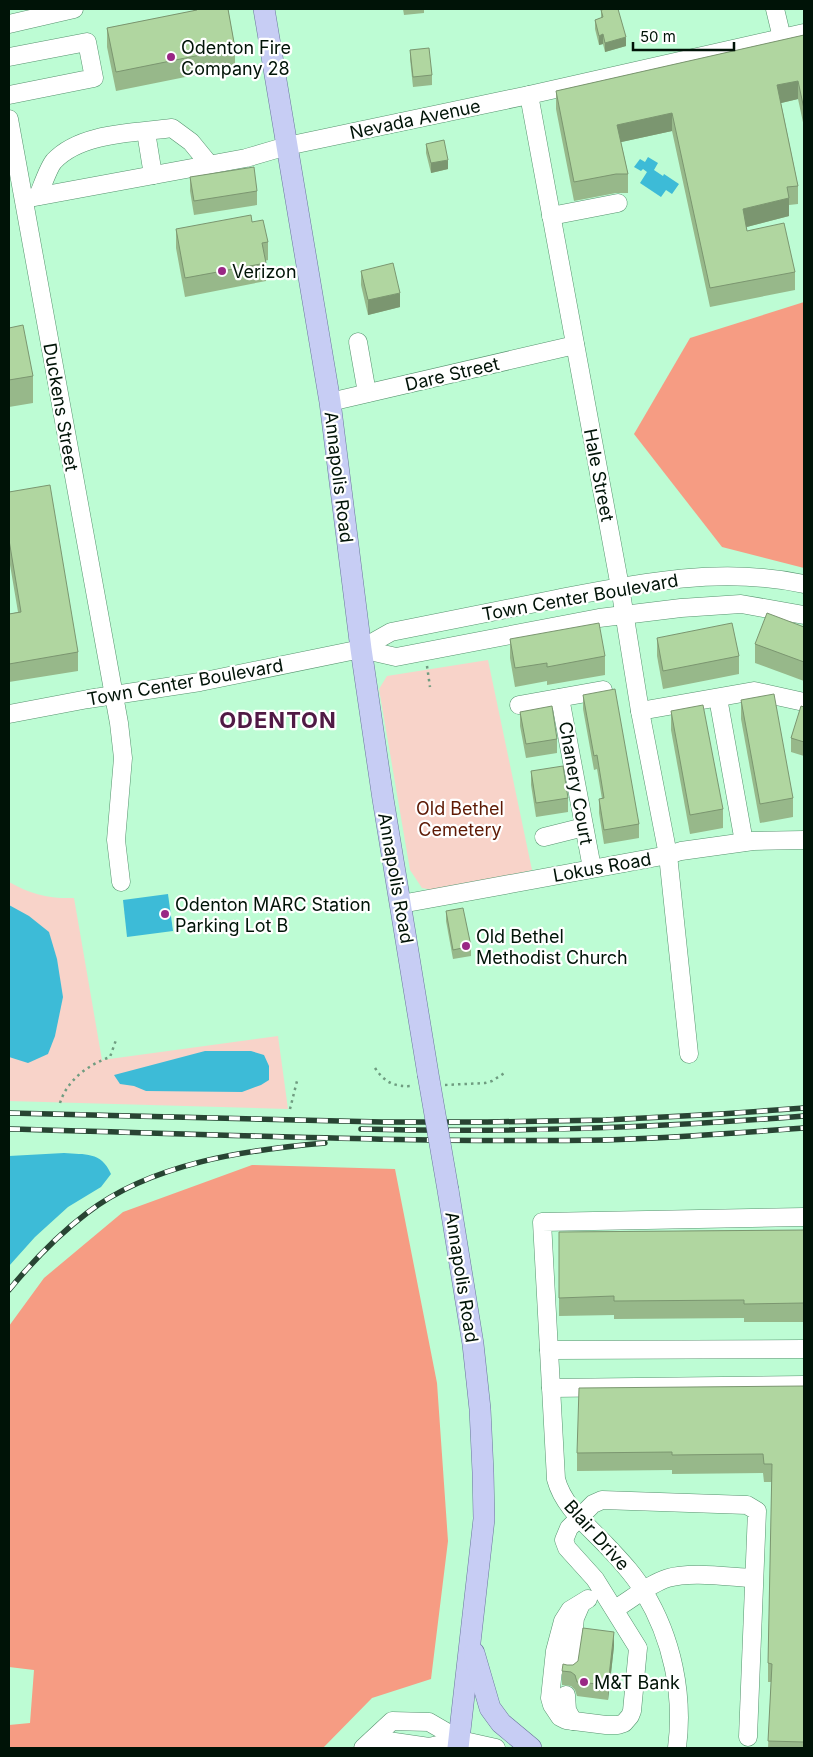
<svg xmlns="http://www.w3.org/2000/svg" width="813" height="1757" font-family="Inter,sans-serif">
<rect width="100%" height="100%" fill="#bdfcd4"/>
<g fill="#f8d3c9">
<polygon points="488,660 532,870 443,892 422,888 410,870 379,689 387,676"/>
<path d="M9,882C30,894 50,899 74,898L102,1060L278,1036L288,1109L9,1101Z"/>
</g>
<g fill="#f69c83">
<polygon points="804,302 804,568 722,547 634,434 690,338"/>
<polygon points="252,1165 395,1169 437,1383 448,1541 431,1679 372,1698 323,1748 9,1748 9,1725 30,1723 34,1670 9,1667 9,1326 44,1278 123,1212"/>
</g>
<g fill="#3dbbd7">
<polygon points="648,157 658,163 654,170 663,176 664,174 679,184 672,194 666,190 661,197 640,183 647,172 643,169 641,171 634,167 640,159 645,162"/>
<polygon points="168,894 173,931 127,937 123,900"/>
<polygon points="9,905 29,916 49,932 57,959 63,997 55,1036 48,1054 28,1063 9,1057"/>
<polygon points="205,1051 251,1051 264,1055 269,1066 269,1080 261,1085 242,1092 146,1091 134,1086 120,1084 114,1075"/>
<path d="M64,1153C85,1155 101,1151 111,1174L101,1187L68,1207L35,1237L9,1266V1156Z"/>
</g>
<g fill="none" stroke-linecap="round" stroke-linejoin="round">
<g stroke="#57936f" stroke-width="19">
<g id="minor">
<polyline points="775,9 782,38"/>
<polyline points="9,24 74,9"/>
<polyline points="9,57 87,42 94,78 9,95"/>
<polyline points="529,95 620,587 640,711 668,855 689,1054"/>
<polyline points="9,119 119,723 123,758 116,840 121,882"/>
<polyline points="146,132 153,175"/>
<path d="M38,196C42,187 48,168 54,161C81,132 136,133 172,128L191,142L209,164"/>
<polyline points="24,199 246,158 287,146 529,95 804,33"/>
<polyline points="551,216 618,203"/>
<polyline points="358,342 367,393"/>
<polyline points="330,402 575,345"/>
<polyline points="361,649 396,657 599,618 681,608 741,604 804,615"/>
<polyline points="560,698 592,868"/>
<polyline points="718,698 744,842"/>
<polyline points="519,705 603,690"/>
<polyline points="640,711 754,691 804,702"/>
<path d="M9,714L88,699L200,682L361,649L391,632C446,621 501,610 556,599C638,583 721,566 804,584"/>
<polyline points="544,837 584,827"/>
<polyline points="401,904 668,855 681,851 753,841 804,840"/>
<polyline points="549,1350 804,1349"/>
<polyline points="551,1388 804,1385"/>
<polyline points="588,1599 570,1610 563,1621 555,1651 550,1698 552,1705 560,1717 566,1720 606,1725 618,1725 624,1723 630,1716 632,1711 638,1648 595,1579 567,1548 564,1540 569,1528 593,1504 602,1500 747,1505 757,1511 748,1737"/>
<path d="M615,1609C632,1599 649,1584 668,1578C690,1571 730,1577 753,1578"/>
<polyline points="569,1669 575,1618 581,1604"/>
<polyline points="566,1695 567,1710 573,1721"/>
<polyline points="374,1739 429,1747 460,1740"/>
<polyline points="363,1748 392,1721 429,1722 460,1740 496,1748"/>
<path d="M677,1748C684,1694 672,1638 644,1592C634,1574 619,1559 606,1545C587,1525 563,1506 556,1479L542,1222L804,1217"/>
</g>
</g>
<g stroke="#69769c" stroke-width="22">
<g id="major">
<polyline points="264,9 330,402 361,649 383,799 428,1074"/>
<polyline points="448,1190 473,1344 480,1409 483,1472 484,1519 458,1748"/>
<polyline points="474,1653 490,1708 501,1723 531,1748"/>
</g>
</g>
<g stroke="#6f9c80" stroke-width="2.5" stroke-dasharray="2.5 4" stroke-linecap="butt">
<polyline points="427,666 430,687"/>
<path d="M375,1068C385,1083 395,1087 412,1086"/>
<polyline points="445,1085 485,1083 492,1081 506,1072"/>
<path d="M60,1103C67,1080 88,1065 110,1057L116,1040"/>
<polyline points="290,1109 297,1081"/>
</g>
<use href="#minor" stroke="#fff" stroke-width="18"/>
<use href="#major" stroke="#c7cdf4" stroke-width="21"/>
<g stroke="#284433" stroke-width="5.5">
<g id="rail">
<polyline points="9,1113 382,1122 487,1122 606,1120 721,1114 804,1108"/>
<path d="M9,1129C207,1134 406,1143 605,1140C671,1138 738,1133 804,1128"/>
<path d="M361,1129C509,1133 657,1128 804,1116"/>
<path d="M9,1290C32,1262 58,1235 87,1213C152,1163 246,1150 325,1143"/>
</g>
</g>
<use href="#rail" stroke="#fff" stroke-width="4" stroke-dasharray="11" stroke-linecap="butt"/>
<g stroke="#69769c" stroke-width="22" stroke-linecap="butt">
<polyline id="major-bridge" points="428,1074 448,1190"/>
</g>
<use href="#major-bridge" stroke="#c7cdf4" stroke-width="21"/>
</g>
<g fill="#97b88a">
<polygon points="193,9 228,9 235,48 235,67 116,91 107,47 107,28 193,11"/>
<polygon points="403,9 424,9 424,13 404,15"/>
<polygon points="601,10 626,46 605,52 603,44 599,45 595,29 595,20 601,18"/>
<polygon points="804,35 804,127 798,99 781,103 798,186 798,204 789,205 789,216 746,227 747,231 795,272 795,290 710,307 672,131 621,142 628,174 628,193 616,193 574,201 556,109 556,91"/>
<polygon points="410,50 432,75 432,85 413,87 410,59"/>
<polygon points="426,144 448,169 431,173 426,153"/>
<polygon points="190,177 257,191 257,205 194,215 190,191"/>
<polygon points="176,229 268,242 268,260 265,261 266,281 185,297 176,248"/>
<polygon points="361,271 400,307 368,315 361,285"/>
<polygon points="9,328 33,376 33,403 9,407"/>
<polygon points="9,492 78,652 78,671 9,682 9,614 18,612 9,559"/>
<polygon points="804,627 804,681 755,663 755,644"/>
<polygon points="657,638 739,656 739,674 663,689 657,656"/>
<polygon points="510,639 605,656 605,675 547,685 547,681 515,687 510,658"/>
<polygon points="583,695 639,824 639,838 604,844 599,813 599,799 602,799 597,769 594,770 583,709"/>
<polygon points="741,700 793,798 793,817 760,823 741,719"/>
<polygon points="804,707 804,756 791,752 791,738"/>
<polygon points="671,711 723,809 723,828 690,834 671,730"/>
<polygon points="520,712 557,739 557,753 526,758 520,726"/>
<polygon points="531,771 568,798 568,812 536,817 531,785"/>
<polygon points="446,911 471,946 471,956 453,959 446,921"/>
<polygon points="804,1230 804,1322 744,1322 744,1318 614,1319 614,1315 559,1316 559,1232"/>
<polygon points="804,1386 804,1748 768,1748 771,1682 768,1682 768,1663 772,1482 764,1482 763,1473 672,1474 672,1470 577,1471 577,1453"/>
<polygon points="614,1646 608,1700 577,1696 575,1690 571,1686 562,1685 562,1671 567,1665 573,1665"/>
</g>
<g fill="#7b9670">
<polygon points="603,34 603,44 599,45 599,36"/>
<polygon points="626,37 626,46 605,52 605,43"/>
<polygon points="798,81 798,99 777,104 777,85"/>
<polygon points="672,113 672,131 617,143 617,125"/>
<polygon points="448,160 448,169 431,173 431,163"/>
<polygon points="789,198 789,216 743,228 743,209"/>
<polygon points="400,293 400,307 368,315 368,300"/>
<polygon points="614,1632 614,1646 608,1700 608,1685"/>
</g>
<g fill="#b0d6a0" stroke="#7b9670">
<polygon points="197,9 228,9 235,48 116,72 107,28 197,10"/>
<polygon points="606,9 618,9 626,37 605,43 603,34 599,36 595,20 603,17 601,10"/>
<polygon points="804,35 804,109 798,81 777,85 798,186 787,187 789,198 743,209 747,231 784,223 795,272 710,288 672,113 617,125 628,174 616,174 574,182 556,91"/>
<polygon points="429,48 432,75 413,77 410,50"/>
<polygon points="444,140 448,160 431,163 426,144"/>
<polygon points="254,167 257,191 194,201 190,177"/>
<polygon points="251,215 252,222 263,220 268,242 262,243 266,263 185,278 176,229"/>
<polygon points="393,263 400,293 368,300 361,271"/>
<polygon points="23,325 33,376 9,380 9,328"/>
<polygon points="50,485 78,652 9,664 9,614 21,612 9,540 9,492"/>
<polygon points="767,613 804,627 804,662 755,644"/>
<polygon points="599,623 605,656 547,667 547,663 515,668 510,639"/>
<polygon points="732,623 739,656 663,671 657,638"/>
<polygon points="615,689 639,824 604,830 599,799 604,798 597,755 594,756 583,695"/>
<polygon points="774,694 793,798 760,804 741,700"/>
<polygon points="703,705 723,809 690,815 671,711"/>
<polygon points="552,706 557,739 526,744 520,712"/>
<polygon points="801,706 804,707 804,742 791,738"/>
<polygon points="563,766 568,798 536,803 531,771"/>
<polygon points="463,908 471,946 453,950 446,911"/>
<polygon points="804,1230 804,1303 744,1304 744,1300 614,1301 614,1296 559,1298 559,1232"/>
<polygon points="804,1386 804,1742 768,1741 772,1664 768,1663 772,1464 764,1464 763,1454 672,1455 672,1452 577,1453 579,1388"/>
<polygon points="583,1628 614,1632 608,1685 577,1682 575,1675 571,1672 562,1671 563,1664 567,1665 573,1665 578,1661"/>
</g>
<g fill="#992785" stroke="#fff" stroke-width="2">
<circle cx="171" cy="57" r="5"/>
<circle cx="222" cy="271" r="5"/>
<circle cx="165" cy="914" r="5"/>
<circle cx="466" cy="946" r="5"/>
<circle cx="584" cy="1682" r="5"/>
</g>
<g text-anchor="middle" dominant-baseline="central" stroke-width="4.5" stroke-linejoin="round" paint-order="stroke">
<g font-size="18" fill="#001307" stroke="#fff" text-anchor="start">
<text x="181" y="47">Odenton Fire<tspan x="181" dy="21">Company 28</tspan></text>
<text x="232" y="271">Verizon</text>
<text x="175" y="904">Odenton MARC Station<tspan x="175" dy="21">Parking Lot B</tspan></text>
<text x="476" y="936">Old Bethel<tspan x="476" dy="21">Methodist Church</tspan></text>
<text x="594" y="1682">M&amp;T Bank</text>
</g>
<g font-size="18" fill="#001307" stroke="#fff">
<text transform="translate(415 119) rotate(-12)">Nevada Avenue</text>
<text transform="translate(452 374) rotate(-13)">Dare Street</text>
<text transform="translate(61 407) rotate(80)">Duckens Street</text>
<text transform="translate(599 475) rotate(79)">Hale Street</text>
<text transform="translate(339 477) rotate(83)">Annapolis Road</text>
<text transform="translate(580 597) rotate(-10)">Town Center Boulevard</text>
<text transform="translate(185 682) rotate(-10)">Town Center Boulevard</text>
<text transform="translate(576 783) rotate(80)">Chanery Court</text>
<text transform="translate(602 867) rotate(-10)">Lokus Road</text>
<text transform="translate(396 878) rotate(80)">Annapolis Road</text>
<text transform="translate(462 1277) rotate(81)">Annapolis Road</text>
<text transform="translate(597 1535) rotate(48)">Blair Drive</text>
</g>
<g font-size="18" fill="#5e1a05" stroke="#fff">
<text x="460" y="808">Old Bethel<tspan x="460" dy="21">Cemetery</tspan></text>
</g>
<g font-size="22" font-weight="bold" letter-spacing="1" fill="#501a45" stroke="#fff">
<text x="278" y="720">ODENTON</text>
</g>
</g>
<rect width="813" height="1757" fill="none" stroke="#001307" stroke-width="20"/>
<path d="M633 42v8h101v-8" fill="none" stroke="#001307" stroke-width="2.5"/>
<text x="640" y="42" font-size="15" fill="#001307" stroke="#ffffff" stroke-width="4" paint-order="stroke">50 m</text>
</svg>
